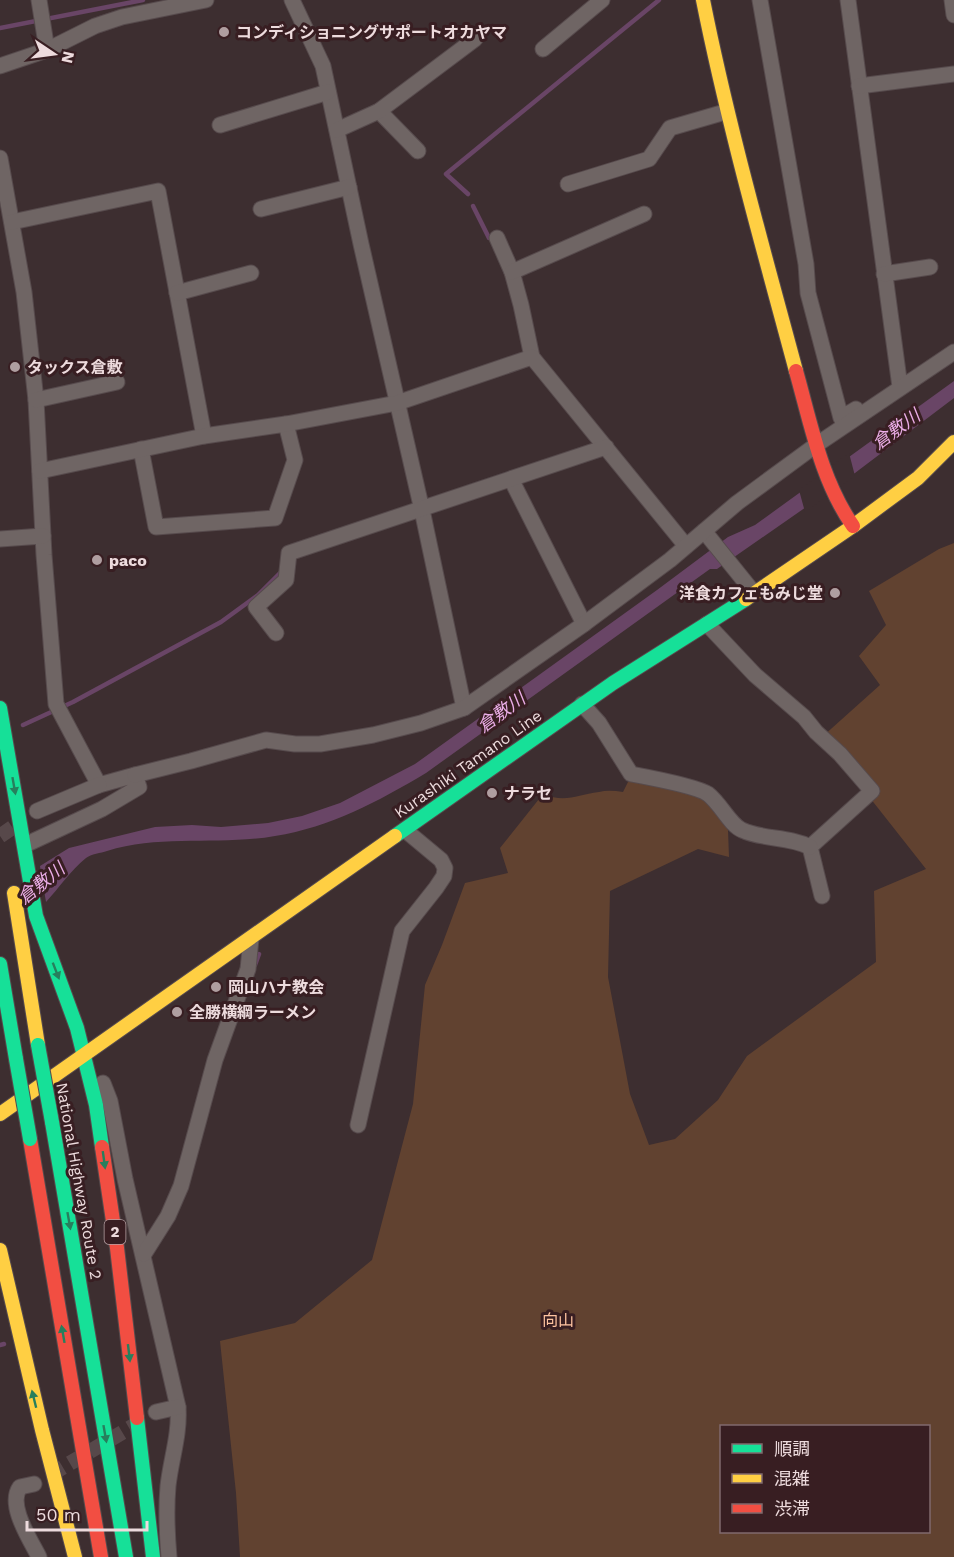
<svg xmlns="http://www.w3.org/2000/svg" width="954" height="1557" font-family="'Work Sans','Noto Sans JP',sans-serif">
<rect width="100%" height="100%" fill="#3d2e30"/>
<path fill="#614230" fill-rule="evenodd" d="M954,543V1557H240L236,1493L220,1341L295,1323L372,1260L413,1104L425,985L442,945L465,883L508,873L500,848L543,794C565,803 577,795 599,792C607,790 615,791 623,792L628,782L636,778L703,794L728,830L729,857L698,849L610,891L608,977L630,1094L649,1145L675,1139L718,1100L747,1056L876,962L874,891L926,869L822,737L880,685L859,656L886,625L869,591L939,549ZM722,1426H928V1532H722Z"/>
<path fill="#694566" d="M954,381V398L855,473L717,569H710L426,773C377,802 331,827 275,836C219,846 163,834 107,851C101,853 91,854 86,858C71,870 59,888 46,902L40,866L69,848L155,827L192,825L221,827L268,823L302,816L340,803L415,764L657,590L728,537L755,525Z"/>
<polygon fill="#3d2e30" points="849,453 855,476 805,512 799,490"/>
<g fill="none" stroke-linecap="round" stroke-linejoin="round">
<g stroke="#694566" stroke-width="4.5">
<polyline points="0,28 143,0"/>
<polyline points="468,194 446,174 659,0"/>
<polyline points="473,206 489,238"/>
<polyline points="23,725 73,702 221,622 258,595 281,572"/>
<polyline points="255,965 259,954"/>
<polyline points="0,1345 4,1344"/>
</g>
<g stroke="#57484a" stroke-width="15" stroke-dasharray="15 8" stroke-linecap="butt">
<polyline points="0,836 22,821"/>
<polyline points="50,1475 140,1422"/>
</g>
<g stroke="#574b4d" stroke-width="17">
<g id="street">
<polyline points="39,0 47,50"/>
<polyline points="292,0 323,66 361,244 422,510 464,708"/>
<polyline points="760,0 806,264 808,293 841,418 856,409"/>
<polyline points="848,0 900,387"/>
<polyline points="952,0 954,15"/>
<polyline points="543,49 602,0"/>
<polyline points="0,66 47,50 95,26 122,17 206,0"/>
<polyline points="859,86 954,74"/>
<polyline points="379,111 418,151"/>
<polyline points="220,125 328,92"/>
<polyline points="337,130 379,111 475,39"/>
<polyline points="0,158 24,292 36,400 44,555 56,704 99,785 135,775 139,787 102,809 25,845"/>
<polyline points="568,184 649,159 670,128 725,112"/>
<polyline points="261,209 349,187"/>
<polyline points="12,222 158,191 204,436"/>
<polyline points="497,238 512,272 521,305 532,357"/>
<polyline points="512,272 644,214"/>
<polyline points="884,274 930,267"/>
<polyline points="177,293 251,273"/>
<polyline points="36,400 117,382"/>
<polyline points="141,449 156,527 275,518 295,460 286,424"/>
<polyline points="40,471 204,436 286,424 397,403 532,357 686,546"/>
<polyline points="511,479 584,624"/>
<polyline points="704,531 754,593"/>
<polyline points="0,539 43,536"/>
<polyline points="707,624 755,675 804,717 816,732 840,754 872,791 810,847 822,896"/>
<polyline points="276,633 256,607 286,580 289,553 606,447"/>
<path d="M582,704L599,723L631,774C647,777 698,787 708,794C721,804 730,825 742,830C763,840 789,836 810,847"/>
<polyline points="135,775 191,761 266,740 295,744 320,744 373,735 421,723 464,708 584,624 670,560 737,503 816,445 954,352"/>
<polyline points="37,811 99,785"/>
<path d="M103,1083L110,1101L125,1179L178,1407C180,1434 171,1459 168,1486C166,1509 167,1534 169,1557"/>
<polyline points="358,1125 402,931 436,888 444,876 445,868 441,860 405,830"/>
<polyline points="144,1254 168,1216 181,1186 215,1060 248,969 251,939"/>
<polyline points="156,1412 178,1407"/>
<path d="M34,1484L20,1487C7,1505 30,1539 39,1557"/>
</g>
</g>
<g stroke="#574b4d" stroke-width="16">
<g id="fast">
<polyline points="0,708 36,916 77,1028 96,1105 102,1147"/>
<polyline points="395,836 613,683 746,599"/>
<polyline points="0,964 16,1059"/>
<polyline points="52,1122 126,1557"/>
<polyline points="137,1418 153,1557"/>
</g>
</g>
<g stroke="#574b4d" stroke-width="16">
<g id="slow">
<path d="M703,0C728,125 763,248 796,371"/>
<polyline points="746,599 853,526 918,478 954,442"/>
<polyline points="14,893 38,1045"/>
<polyline points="0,1114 395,836"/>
<polyline points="0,1250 42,1430 75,1557"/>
</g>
</g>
<g stroke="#574b4d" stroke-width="16">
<g id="jam">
<path d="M796,371C811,424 821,480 853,526"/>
<polyline points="30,1139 101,1557"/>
<polyline points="102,1147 117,1248 137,1418"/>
</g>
</g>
<use href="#street" stroke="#6f6564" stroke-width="15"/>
<use href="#fast" stroke="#16e098" stroke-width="14"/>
<use href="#slow" stroke="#ffcf43" stroke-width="14"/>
<use href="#jam" stroke="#f24e42" stroke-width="14"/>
<g stroke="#574b4d" stroke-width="16" stroke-linecap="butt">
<g id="fast-bridge">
<polyline points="38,1045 52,1122"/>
<polyline points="16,1059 30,1139"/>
</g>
</g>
<use href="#fast-bridge" stroke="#16e098" stroke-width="14"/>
</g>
<defs><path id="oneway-solid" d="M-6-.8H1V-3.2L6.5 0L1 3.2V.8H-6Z" transform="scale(1.5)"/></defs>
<g fill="#277f5d">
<use href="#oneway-solid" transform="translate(14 786) rotate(80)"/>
<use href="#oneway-solid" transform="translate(56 971) rotate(69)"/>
<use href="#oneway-solid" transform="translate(104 1160) rotate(82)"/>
<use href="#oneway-solid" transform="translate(69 1221) rotate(80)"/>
<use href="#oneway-solid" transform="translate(63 1334) rotate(-100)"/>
<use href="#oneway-solid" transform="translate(129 1353) rotate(83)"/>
<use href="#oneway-solid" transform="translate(34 1399) rotate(-104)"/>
<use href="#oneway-solid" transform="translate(105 1434) rotate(80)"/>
</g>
<g fill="#af9ea0" stroke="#381e22" stroke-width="2">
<circle cx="224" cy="32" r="6"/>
<circle cx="15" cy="367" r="6"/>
<circle cx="97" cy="560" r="6"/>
<circle cx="835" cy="593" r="6"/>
<circle cx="492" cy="793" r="6"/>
<circle cx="216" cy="987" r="6"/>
<circle cx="177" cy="1012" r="6"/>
</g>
<g text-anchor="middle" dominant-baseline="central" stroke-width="6" stroke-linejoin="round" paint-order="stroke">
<rect fill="#381e22" stroke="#b7a2a5" stroke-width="1.5" x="104.5" y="1220" width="21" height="24" rx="4.5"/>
<g font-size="15" font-weight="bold" fill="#eddbdd">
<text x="115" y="1232">2</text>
</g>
<g font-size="16" font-weight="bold" fill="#eddbdd" stroke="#381e22" text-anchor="start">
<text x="236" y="32">コンディショニングサポートオカヤマ</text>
<text x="27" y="367">タックス倉敷</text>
<text x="109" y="560">paco</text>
<text x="823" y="593" text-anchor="end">洋食カフェもみじ堂</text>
<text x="504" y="793">ナラセ</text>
<text x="228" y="987">岡山ハナ教会</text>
<text x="189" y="1012">全勝横綱ラーメン</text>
</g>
<g font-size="16" fill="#eddbdd" stroke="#381e22">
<text transform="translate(468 764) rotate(-35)">Kurashiki Tamano Line</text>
<text transform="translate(79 1181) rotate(80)">National Highway Route 2</text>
</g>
<g font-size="16" fill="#fec3a0" stroke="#381e22">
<text x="558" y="1320">向山</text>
</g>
<g font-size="18" font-style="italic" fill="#eaade6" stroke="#381e22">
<text transform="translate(896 429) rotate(-36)">倉敷川</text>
<text transform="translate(501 712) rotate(-36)">倉敷川</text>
<text transform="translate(41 883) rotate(-39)">倉敷川</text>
</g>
</g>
<rect x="720" y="1425" width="210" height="108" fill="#381e22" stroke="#806a6d" stroke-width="1.5"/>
<rect x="732" y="1444" width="30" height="9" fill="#16e098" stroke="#806a6d" stroke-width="1.5"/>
<text x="774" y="1455" font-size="18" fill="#eddbdd">順調</text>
<rect x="732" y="1474" width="30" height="9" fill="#ffcf43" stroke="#806a6d" stroke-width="1.5"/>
<text x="774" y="1485" font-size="18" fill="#eddbdd">混雑</text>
<rect x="732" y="1504" width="30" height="9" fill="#f24e42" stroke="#806a6d" stroke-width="1.5"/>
<text x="774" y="1515" font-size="18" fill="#eddbdd">渋滞</text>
<g transform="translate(54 54) rotate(103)" stroke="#381e22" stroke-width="4.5" paint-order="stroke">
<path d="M0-4.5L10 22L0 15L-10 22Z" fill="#eddbdd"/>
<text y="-9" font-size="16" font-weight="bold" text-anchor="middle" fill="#eddbdd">N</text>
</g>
<path d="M27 1521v9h120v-9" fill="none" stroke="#eddbdd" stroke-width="3"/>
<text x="36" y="1521" font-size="18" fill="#eddbdd" stroke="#381e22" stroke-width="4.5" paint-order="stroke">50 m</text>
</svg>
